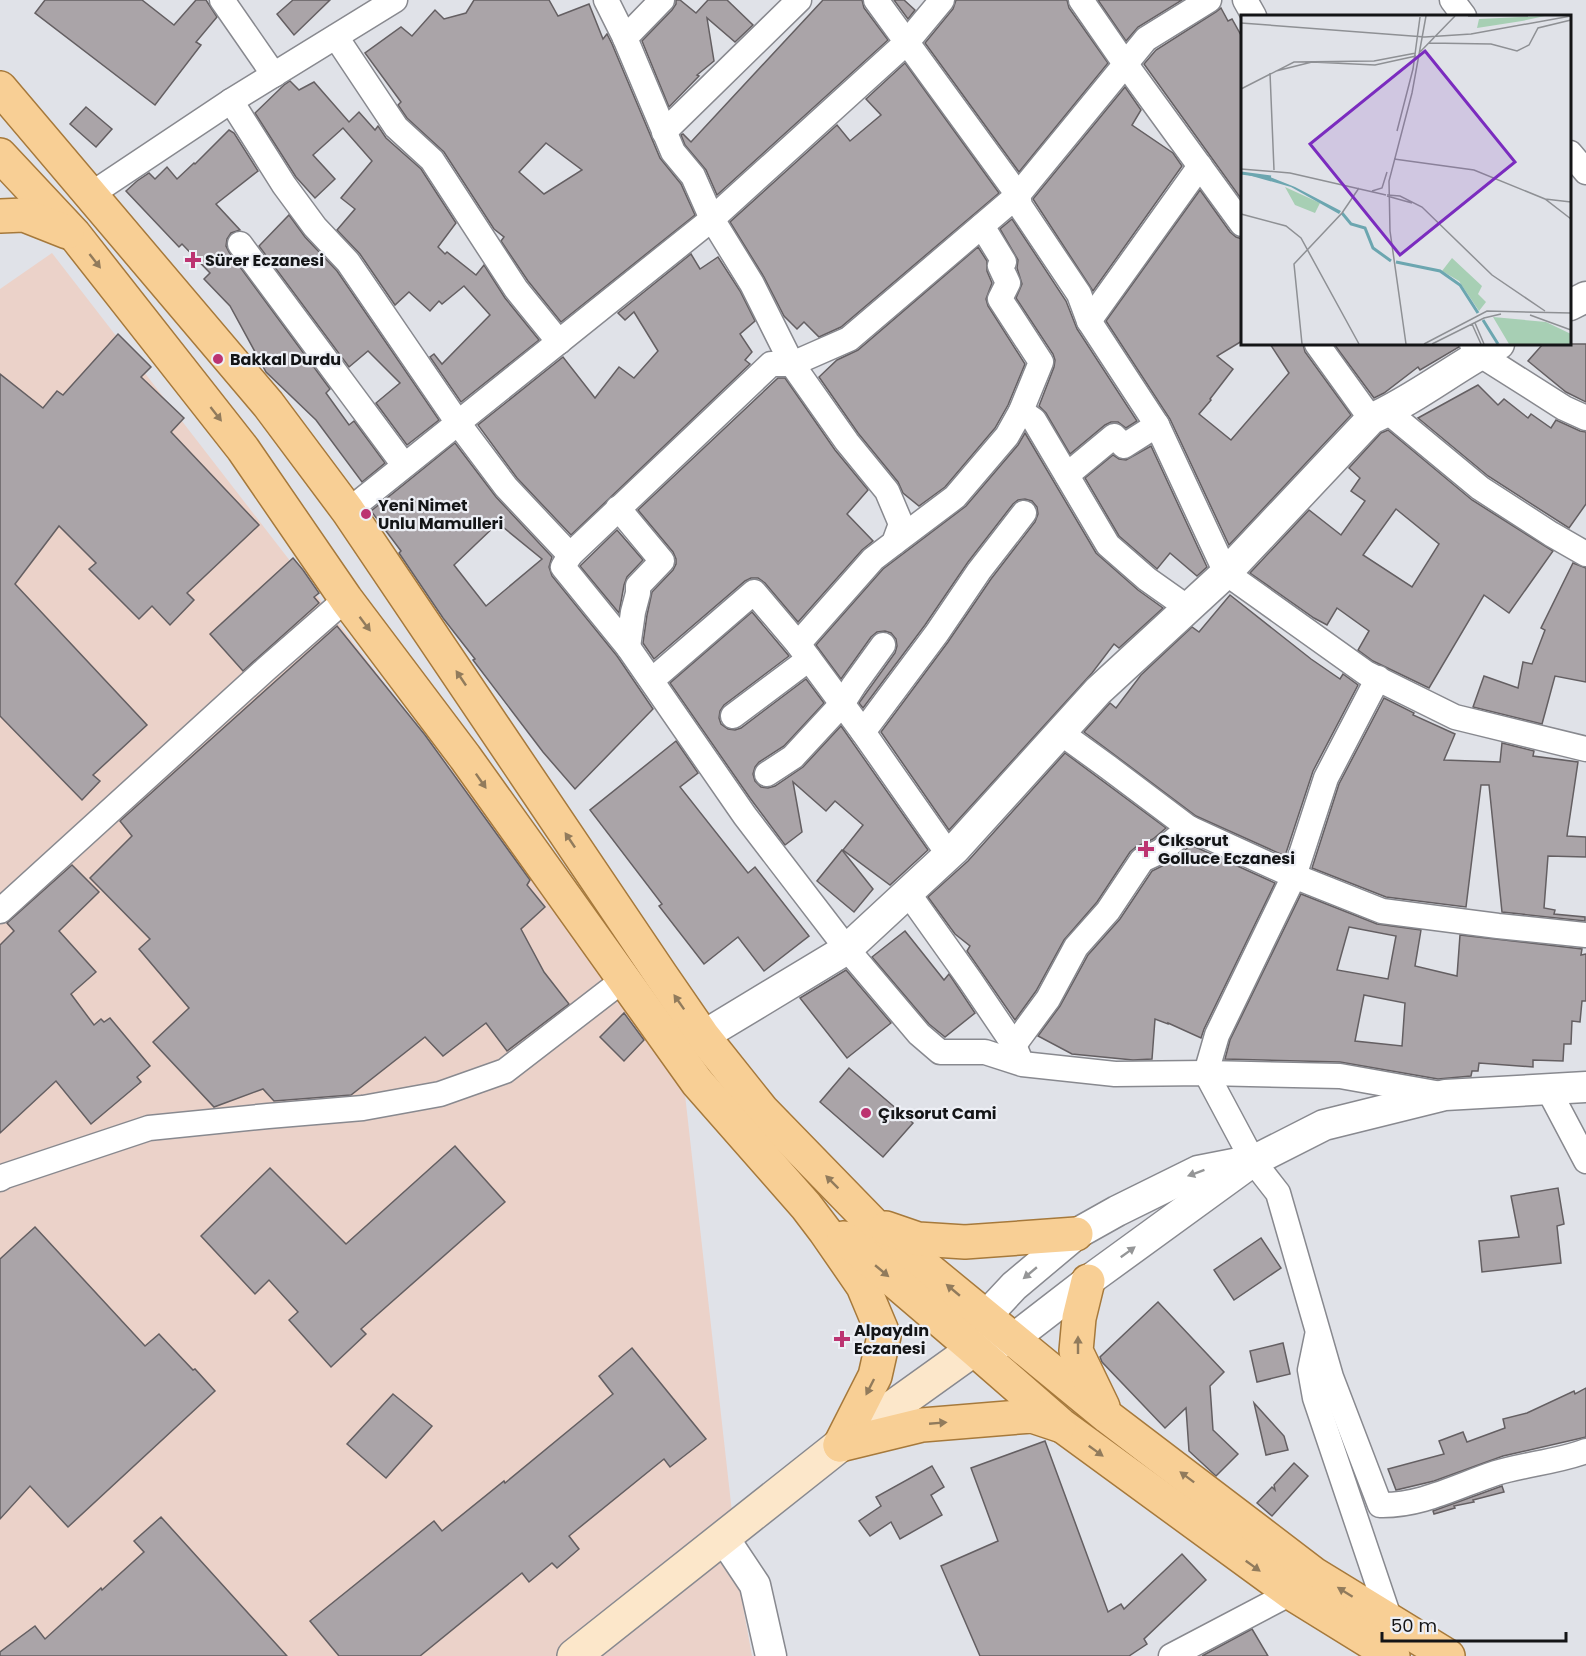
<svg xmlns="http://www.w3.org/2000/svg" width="1586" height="1656" font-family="Poppins,sans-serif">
<rect width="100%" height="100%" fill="#e0e2e8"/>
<polygon fill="#ebd2c9" points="52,253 682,1068 742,1601 752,1656 0,1656 0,289"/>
<g fill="#aaa4a8" stroke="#645f62" stroke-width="1.5" fill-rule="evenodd">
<polygon points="45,0 142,0 174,25 196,0 206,0 217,17 196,42 201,45 155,105 35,13"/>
<polygon points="293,0 330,0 294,35 277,14"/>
<path d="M474,0H549L558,16L589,4L603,39L607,34L612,44L660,158L681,184L695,215L561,322L528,281L501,241L504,237L494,229L444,152L407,118L398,105L401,102L365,53L401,27L412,36L435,10L444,19L466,13ZM546,143L582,170L544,194L519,172Z"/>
<polygon points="676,0 680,0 696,13 708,0 727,0 753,25 735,42 707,18 714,61 697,75 699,76 669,107 642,41 672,10 676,4"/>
<polygon points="823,0 862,0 864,8 888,40 717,195 706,170 685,145 681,135 683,134 691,142"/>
<polygon points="894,0 904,0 915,10 908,19"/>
<polygon points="956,0 1067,0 1069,8 1108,63 1019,172 925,43 953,9"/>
<polygon points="1098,0 1182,0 1138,27 1126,41"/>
<polygon points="1221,8 1228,21 1232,19 1242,37 1242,200 1144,64 1156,50 1216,12"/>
<polygon points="905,63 999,193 841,327 819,337 804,322 797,329 784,316 764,277 730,222 837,125 850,141 881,115 866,99"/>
<polygon points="290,81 299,90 314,82 349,122 359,112 375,130 378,126 386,138 421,169 456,223 438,247 445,254 447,252 476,275 484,265 505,298 539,340 461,402 430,357 434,354 442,364 490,315 464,286 442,304 439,301 430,311 409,292 395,305 360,254 337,230 355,209 341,198 372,161 343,128 313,155 335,179 315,198 296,177 255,113 284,85"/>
<polygon points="1125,87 1141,110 1132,125 1173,153 1182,166 1093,291 1033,199"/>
<polygon points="86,107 112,129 96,147 70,124"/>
<polygon points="229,130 234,133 258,171 216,204 240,230 231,233 227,239 226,246 229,252 330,389 326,393 349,425 354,421 385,463 362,482 316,420 266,372 230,306 204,279 210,273 182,244 179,247 126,191 137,181 149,173 155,179 167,167 177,179 194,163 195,164"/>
<polygon points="1200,190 1230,232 1236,237 1242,239 1242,341 1217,356 1233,369 1210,399 1211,400 1199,414 1231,440 1289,373 1270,344 1303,344 1305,352 1351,415 1229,545 1170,419 1106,321"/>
<polygon points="289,215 305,237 337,271 439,420 407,445 376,403 400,383 368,351 349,367 259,246"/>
<polygon points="1012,219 1066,301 1077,329 1137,421 1126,428 1118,422 1111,422 1105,425 1070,454 1046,413 1039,406 1054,367 1055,360 1053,354 1016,298 1022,284 1017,268 1018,260 1000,229"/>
<polygon points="978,247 987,261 987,271 992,283 986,299 988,306 1025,364 1008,405 995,428 945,487 919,506 903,493 898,482 858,433 819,377 837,360 858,350"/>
<polygon points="691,254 700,269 718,257 740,291 755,321 740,334 752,352 745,360 750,364 571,535 517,478 478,425 563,357 595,398 619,367 634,378 658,351 634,312 625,320 618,313"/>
<polygon points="118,334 151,367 141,377 184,418 171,432 259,525 187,593 194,600 170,625 152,606 139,619 89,569 96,563 59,526 15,584 147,725 93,775 100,781 82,800 0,716 0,374 43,408 57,391 63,395"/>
<polygon points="1334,344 1458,344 1459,347 1420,370 1418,367 1384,393 1374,398"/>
<polygon points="1543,344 1586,344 1586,402 1566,392 1528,361"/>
<polygon points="778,378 785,378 835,450 868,490 847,514 873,541 862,550 798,622 765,583 758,578 751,578 745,581 654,659 643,643 647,615 652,592 673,570 676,564 676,559 673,552 638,510"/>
<polygon points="1478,385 1498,405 1504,399 1528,418 1531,414 1551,428 1556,420 1580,431 1586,432 1586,504 1569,528 1488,476 1418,418"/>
<path d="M1388,430L1472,500L1553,551L1509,613L1484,595L1429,688L1373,661L1358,650L1369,631L1337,608L1327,625L1314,618L1250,573L1309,510L1341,535L1365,501L1351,491L1360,478L1349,468L1381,433ZM1396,509L1439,544L1412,587L1363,555Z"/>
<polygon points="1025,433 1096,553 1138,590 1163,608 1119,648 1114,644 1092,673 949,830 881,732 948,642 991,579 1035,522 1038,514 1037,507 1032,501 1025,499 1018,500 1013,504 968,562 925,625 863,708 859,703 895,653 897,646 896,639 891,633 885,631 877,632 871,637 841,679 816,645 883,569 966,506 1018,445"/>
<path d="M455,443L496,497L552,557L549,567L552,576L617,656L653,709L575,789L543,752L473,660L475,659L443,618L399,553L401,551L371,511ZM498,523L542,559L486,606L454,565Z"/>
<polygon points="1151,446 1207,567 1197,576 1170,553 1157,569 1156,568 1119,536 1085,478 1113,455 1119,459 1126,460"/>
<polygon points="617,530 643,560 627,577 624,585 619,613 580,566"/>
<polygon points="293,558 303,570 319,593 314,597 319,603 243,671 210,634"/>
<polygon points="1573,563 1586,568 1586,682 1555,676 1542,724 1473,707 1484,676 1518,688 1523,662 1532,664 1545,630 1541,628"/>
<polygon points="1230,595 1311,659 1340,679 1343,674 1358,685 1313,771 1285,856 1196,816 1084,732 1110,703 1116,708 1141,675 1192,627 1199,632"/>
<polygon points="752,612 789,656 724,705 720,711 719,718 721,724 728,729 735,730 741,728 806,679 824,703 784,746 759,762 755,767 753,774 755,781 761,787 768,788 775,786 803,767 841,726 928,850 890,885 843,850 863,825 835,801 826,811 793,782 802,832 785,845 750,798 670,683"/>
<polygon points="337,626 425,735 530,880 527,885 545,907 521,929 544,972 569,1004 507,1051 486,1023 443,1056 425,1037 351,1095 274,1101 263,1089 214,1107 153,1042 189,1008 139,949 150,939 90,878 132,836 120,821"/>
<polygon points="1384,698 1414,713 1413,715 1455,734 1444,760 1500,762 1502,743 1534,751 1533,756 1578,762 1567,836 1586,837 1586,857 1548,856 1544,908 1555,910 1554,914 1585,917 1585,921 1502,912 1489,785 1481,785 1466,907 1386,897 1312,868 1339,784"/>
<polygon points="676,741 698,773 680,787 748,873 755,867 809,936 764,971 738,937 704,964 659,906 662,904 590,810"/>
<polygon points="1065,753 1166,828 1153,839 1136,847 1130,852 1097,902 1064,940 1036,991 1015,1020 967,951 970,946 955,934 928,897 968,861"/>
<polygon points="1191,845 1275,883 1204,1029 1201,1038 1168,1023 1168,1024 1155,1019 1152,1059 1133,1060 1072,1054 1038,1036 1060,1006 1088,955 1120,919 1152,871 1170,862"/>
<polygon points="842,850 873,889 854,912 817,881"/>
<polygon points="72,865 99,892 59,931 96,972 71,994 94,1025 101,1019 104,1022 110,1018 150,1066 137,1077 141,1082 91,1124 56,1081 0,1133 0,945 14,931 7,923"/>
<path d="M1301,894L1377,924L1421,930L1415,966L1457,976L1460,935L1582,949L1581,955L1586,954V1001H1582L1580,1022L1572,1021L1571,1044H1564L1563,1061L1533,1060V1067L1479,1063L1478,1071H1472L1471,1076L1438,1079L1340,1062L1225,1059L1230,1040ZM1349,927L1396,936L1388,979L1337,970ZM1364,995L1405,1003L1402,1046L1355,1041Z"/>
<polygon points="905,931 944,980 949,974 975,1013 945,1037 929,1024 872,957"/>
<polygon points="846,970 891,1023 847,1058 800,998"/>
<polygon points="624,1013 644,1040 624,1061 600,1037"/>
<polygon points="849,1068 913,1123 883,1157 820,1102"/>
<polygon points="455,1146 505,1202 361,1329 366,1334 331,1367 289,1320 298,1312 269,1280 255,1294 201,1236 270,1168 346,1244"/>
<polygon points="1558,1188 1564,1224 1557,1226 1561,1263 1482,1272 1479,1241 1519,1237 1511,1196"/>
<polygon points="35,1227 145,1346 159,1334 193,1370 195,1369 215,1391 68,1527 30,1486 0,1519 0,1259"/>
<polygon points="1261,1238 1281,1268 1234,1300 1214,1270"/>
<polygon points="1158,1302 1224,1372 1210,1386 1213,1430 1238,1454 1216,1476 1189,1451 1186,1408 1165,1428 1102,1362 1100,1357"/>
<polygon points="1283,1343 1290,1374 1257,1382 1250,1351"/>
<polygon points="632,1348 706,1439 670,1467 664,1459 569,1536 579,1549 557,1568 552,1563 529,1582 522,1573 420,1656 339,1656 310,1621 434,1521 442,1531 504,1481 505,1483 613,1394 599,1376"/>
<polygon points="1586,1388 1586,1437 1503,1456 1434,1481 1396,1490 1388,1469 1444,1454 1439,1441 1463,1432 1467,1442 1505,1428 1503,1419 1527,1413 1574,1391 1575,1394"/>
<polygon points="393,1394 432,1426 386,1478 347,1444"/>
<polygon points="1254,1403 1284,1436 1288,1450 1266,1455"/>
<polygon points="1045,1441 1108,1612 1121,1604 1124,1609 1182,1554 1206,1580 1144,1639 1147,1644 1129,1656 980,1656 941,1566 998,1541 971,1468"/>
<polygon points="1294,1463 1308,1476 1272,1516 1257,1503 1272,1487 1275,1490 1274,1485"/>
<polygon points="932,1466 944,1487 931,1495 942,1515 900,1539 891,1522 870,1536 859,1521 881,1506 876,1497"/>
<polygon points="1502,1486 1504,1492 1473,1500 1474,1502 1454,1506 1455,1508 1434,1514 1433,1511"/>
<polygon points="161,1517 287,1656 0,1656 0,1652 35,1626 45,1639 101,1588 102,1590 144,1552 134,1541"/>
<polygon points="1252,1629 1268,1656 1202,1656"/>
</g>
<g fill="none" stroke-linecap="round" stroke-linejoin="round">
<g stroke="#88898f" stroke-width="27">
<g id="minor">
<polyline points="222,0 274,75"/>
<polyline points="606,0 625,38 673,152 693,176 712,219 752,284 792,364 847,442 887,491 901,524 894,543 873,559 798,644"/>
<polyline points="876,0 1018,195 1020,206 1079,294 1089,321 1157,425 1226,573 1366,673 1455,717 1586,749"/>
<polyline points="1081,0 1119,55 1242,224"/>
<polyline points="1245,0 1254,16"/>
<polyline points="1452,0 1464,16"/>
<polyline points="336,37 396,127 432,160 516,289 559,342"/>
<polyline points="625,38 662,0"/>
<polyline points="231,101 284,185 315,227 348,262 458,423 506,487 570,555 563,567 628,647 745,816 847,949 919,1034 940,1052 985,1052 1022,1064 1115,1074 1206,1073 1340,1076 1441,1094"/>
<polyline points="664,132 799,0"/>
<polyline points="1570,153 1586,172"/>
<polyline points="90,195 231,101 395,0"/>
<polyline points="240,244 404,465"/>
<polyline points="1089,321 1200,166"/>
<polyline points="1317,344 1371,419"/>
<polyline points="1472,344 1479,354 1564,408 1586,418"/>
<polyline points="1021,411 1034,420 1108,545 1147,579 1188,608"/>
<polyline points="1387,411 1480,488 1551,534 1586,554"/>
<polyline points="1067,475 1114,436 1124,446 1157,425"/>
<polyline points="618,508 662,561 638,586 638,593 633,612 628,647"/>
<polyline points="348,511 712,219 907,42 942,0"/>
<polyline points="894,543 955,497 1007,436 1021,411 1041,362 1000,299 1008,283 1000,266 1004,262 982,226"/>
<polyline points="570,555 771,364 792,364 849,339 1018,195 1146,39 1209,0"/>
<path d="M1378,678L1326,778L1294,876L1217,1035L1206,1073L1253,1161L1278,1193L1331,1377L1380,1505C1421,1506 1457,1486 1496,1473C1525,1464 1557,1462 1586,1451"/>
<polyline points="652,680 754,592 798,644 863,732 949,855"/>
<polyline points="733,716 809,659"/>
<polyline points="863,732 937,633 979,571 1024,513"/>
<polyline points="1061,733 1108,767 1189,828 1294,876 1382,911 1498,926 1586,935"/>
<polyline points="767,774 793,757 842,704 854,685 883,645"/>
<polyline points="908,893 970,980 1014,1045 1019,1057"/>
<polyline points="0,911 266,669 346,599"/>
<polyline points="1014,1045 1048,999 1076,947 1108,911 1142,860 1161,851 1189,828"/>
<polyline points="1548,1089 1586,1161"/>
<polyline points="0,1179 5,1176 149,1128 268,1116 363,1108 440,1094 505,1071 623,980"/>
<polyline points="1317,1336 1310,1370 1315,1398 1390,1620"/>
<polyline points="1171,1656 1291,1593"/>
</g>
</g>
<g stroke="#88898f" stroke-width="33">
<g id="tertiary">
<polyline points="1570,305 1586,297"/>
<path d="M703,1036L847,949L955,849L1098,691L1226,573L1371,419C1416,399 1455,367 1499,344"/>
<polyline points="978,1338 985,1317 1014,1286 1076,1234 1117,1211 1198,1171 1244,1162"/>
<polyline points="989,1345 1013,1339 1088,1281 1253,1161 1324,1125 1445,1095 1586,1087"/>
<polyline points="723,1537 755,1585 771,1656"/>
</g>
</g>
<g stroke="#88898f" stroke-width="36">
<polyline id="secondary" points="574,1656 840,1445 974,1349"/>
</g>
<g stroke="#a6793b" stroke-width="36">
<g id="primary">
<polyline points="0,88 268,404 348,511 661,975 703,1036 762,1110 873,1224 1108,1417 1314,1574 1448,1656"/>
<polyline points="0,155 74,234 243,449 346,599 465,757 697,1082 806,1206 825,1231 863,1286 884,1336 875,1376 840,1445"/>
<polyline points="0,216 24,215 67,232"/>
<polyline points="886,1228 918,1239 965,1242 1076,1234"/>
<polyline points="844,1238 974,1349 1061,1425 1291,1593 1393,1656"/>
<polyline points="1088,1281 1079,1318 1076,1351 1103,1407"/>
<polyline points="840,1445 922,1425 1032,1416 1059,1425"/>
</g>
</g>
<use href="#minor" stroke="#fff" stroke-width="24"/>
<use href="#tertiary" stroke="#fff" stroke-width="30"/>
<use href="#secondary" stroke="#fce7ca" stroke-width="33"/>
<use href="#primary" stroke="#f8cf95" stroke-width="33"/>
</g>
<defs><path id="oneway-solid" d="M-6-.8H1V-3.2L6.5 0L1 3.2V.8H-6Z" transform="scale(1.5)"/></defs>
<g fill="#917b5c">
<use href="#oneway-solid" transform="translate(95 261) rotate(52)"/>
<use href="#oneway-solid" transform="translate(216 414) rotate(52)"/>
<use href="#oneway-solid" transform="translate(365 624) rotate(53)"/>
<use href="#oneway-solid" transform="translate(461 678) rotate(-124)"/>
<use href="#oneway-solid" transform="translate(481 781) rotate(55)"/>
<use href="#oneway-solid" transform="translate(570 840) rotate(-124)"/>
<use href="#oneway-solid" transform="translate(679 1002) rotate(-125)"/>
<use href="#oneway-solid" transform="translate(832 1182) rotate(-135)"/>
<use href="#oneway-solid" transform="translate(882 1271) rotate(40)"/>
<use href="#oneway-solid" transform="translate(953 1290) rotate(-140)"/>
<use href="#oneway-solid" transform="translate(1078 1345) rotate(-90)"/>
<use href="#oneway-solid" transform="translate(870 1387) rotate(117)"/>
<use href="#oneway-solid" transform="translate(938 1423) rotate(-5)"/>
<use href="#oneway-solid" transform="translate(1096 1451) rotate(36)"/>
<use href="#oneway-solid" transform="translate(1187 1477) rotate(-143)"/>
<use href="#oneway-solid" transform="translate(1253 1566) rotate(36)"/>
<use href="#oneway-solid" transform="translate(1345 1592) rotate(-148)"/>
</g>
<g fill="#959697">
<use href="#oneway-solid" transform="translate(1196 1173) rotate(160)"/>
<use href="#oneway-solid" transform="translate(1128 1252) rotate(-36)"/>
<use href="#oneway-solid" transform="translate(1030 1273) rotate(140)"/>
</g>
<g fill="#bc3371" stroke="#edeff5" stroke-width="2">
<path d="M190 251h6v6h6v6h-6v6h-6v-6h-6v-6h6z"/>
<circle cx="218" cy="359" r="6"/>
<circle cx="366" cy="514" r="6"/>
<path d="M1143 840h6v6h6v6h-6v6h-6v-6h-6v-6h6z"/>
<circle cx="866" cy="1113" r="6"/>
<path d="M839 1330h6v6h6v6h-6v6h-6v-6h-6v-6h6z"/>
</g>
<g text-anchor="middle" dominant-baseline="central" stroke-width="4.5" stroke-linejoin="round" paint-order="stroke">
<g font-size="16" font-weight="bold" fill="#141517" stroke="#edeff5" text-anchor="start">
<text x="205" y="260">Sürer Eczanesi</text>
<text x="230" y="359">Bakkal Durdu</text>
<text x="378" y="505">Yeni Nimet<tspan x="378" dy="18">Unlu Mamulleri</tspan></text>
<text x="1158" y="840">Cıksorut<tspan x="1158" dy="18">Golluce Eczanesi</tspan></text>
<text x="878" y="1113">Çıksorut Cami</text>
<text x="854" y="1330">Alpaydın<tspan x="854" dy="18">Eczanesi</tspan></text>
</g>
</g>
<g transform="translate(1241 15)">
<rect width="330" height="330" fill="#e0e2e8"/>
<path d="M304,1L281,6L236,13L238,4ZM44,172L79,188L74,198L54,190ZM211,243L241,271L237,279L245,287L238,296L218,266L201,256ZM252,302L305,307L330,319V329H268Z" fill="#a7cfb4"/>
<path d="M0,158L29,162L54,172L100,196L98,199L50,172Z" fill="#6ca6b0"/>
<path fill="none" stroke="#6ca6b0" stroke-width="3" d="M0,158L30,162M101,198L110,209L124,213L132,233L150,246M155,247L199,256L219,270L237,298M242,305L257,329"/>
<path fill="none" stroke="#8e9094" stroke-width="1.5" d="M227,1H287M0,8L184,22L230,19L330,1M188,28L250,29L276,36L288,30L297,13L330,5M179,37L214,1M35,56L71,47L134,50L175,41M29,58L33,155M0,74L53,47L133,46L175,38M156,116L172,54L179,2M153,144L233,155L304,184L330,204M0,154L49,158L145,180M131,176L141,173L146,157M146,180L159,181L181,192L251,260L304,296M146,181L171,188M304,184L330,187M0,199L45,211L60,223L118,329M289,300L330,315M234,308L243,329M231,309L240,329M61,329L53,249L101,198L118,173M165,329L149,216L148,166L171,78L185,1M183,329L246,296L330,298M191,329L243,303L260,299"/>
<path fill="#7b2cbf" fill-opacity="0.15" stroke="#7b2cbf" stroke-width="3" d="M184,36L274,147L159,240L69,129Z"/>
<rect width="330" height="330" fill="none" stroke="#141517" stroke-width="3"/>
</g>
<path d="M1382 1632v9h184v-9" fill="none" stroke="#141517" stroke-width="3"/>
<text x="1391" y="1632" font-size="18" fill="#141517" stroke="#edeff5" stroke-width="4.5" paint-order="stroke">50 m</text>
</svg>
